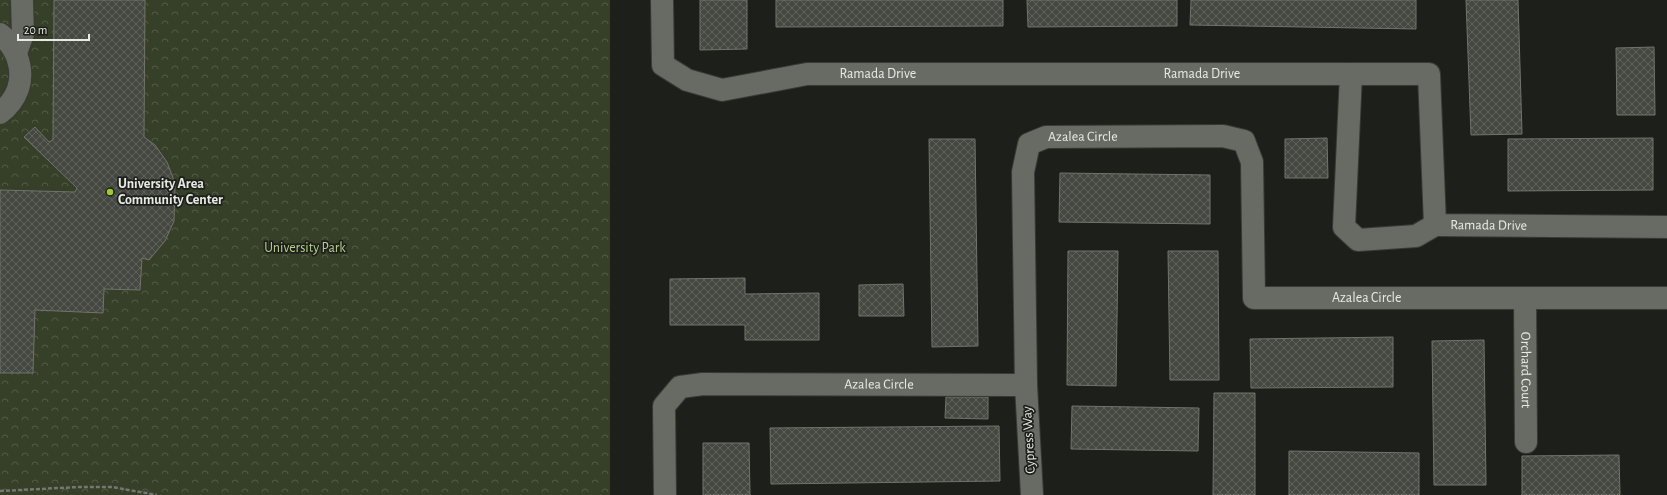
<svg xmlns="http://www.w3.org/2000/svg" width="1667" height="495" font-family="'Alegreya Sans',sans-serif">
<defs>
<pattern id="park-crowns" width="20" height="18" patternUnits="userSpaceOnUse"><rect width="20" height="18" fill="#363f27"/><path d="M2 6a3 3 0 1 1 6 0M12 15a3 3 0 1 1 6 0" fill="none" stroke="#535b46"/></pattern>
<pattern id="building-cross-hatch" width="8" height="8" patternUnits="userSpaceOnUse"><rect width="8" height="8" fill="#454841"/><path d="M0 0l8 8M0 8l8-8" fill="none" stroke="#60635c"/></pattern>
</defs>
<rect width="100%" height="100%" fill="#1d201a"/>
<rect fill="url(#park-crowns)" x="0" y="0" width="610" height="495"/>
<g fill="url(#building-cross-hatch)" stroke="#71746c">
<polygon points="54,0 145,0 144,137 155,145 167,162 175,183 174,221 165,241 149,260 142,258 140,290 104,289 103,313 35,310 33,373 0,373 0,190 75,192 77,188 24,137 35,127 49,142 53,140"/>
<polygon points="700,0 747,0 747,49 700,50"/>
<polygon points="776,0 1003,0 1003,26 776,27"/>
<polygon points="1027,0 1177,0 1177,26 1028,27"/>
<polygon points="1191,0 1416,0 1416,29 1190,25"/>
<polygon points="1466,0 1518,0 1522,134 1471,135"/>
<polygon points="1654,47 1655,115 1617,115 1616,48"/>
<polygon points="1327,138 1328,178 1285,178 1285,139"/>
<polygon points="1653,138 1653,190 1508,191 1508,139"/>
<polygon points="929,139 975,139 978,346 932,347"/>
<polygon points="1060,173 1210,175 1210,224 1059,222"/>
<polygon points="1068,251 1118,251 1116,386 1067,385"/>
<polygon points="1168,251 1218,251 1219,380 1170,380"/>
<polygon points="745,278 745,294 819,293 819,340 745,340 745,325 670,325 670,279"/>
<polygon points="903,284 904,316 859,316 859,285"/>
<polygon points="1393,337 1393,387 1251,388 1250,339"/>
<polygon points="1484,340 1486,485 1434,485 1432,341"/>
<polygon points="1214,393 1255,393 1255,495 1213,495"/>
<polygon points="946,397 988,397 988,419 945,418"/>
<polygon points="1072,406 1199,408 1198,451 1071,449"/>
<polygon points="999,426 1000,481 771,484 770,428"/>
<polygon points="703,443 749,443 750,495 703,495"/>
<polygon points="1289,451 1419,453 1419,495 1289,495"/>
<polygon points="1619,455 1620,495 1522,495 1522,456"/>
</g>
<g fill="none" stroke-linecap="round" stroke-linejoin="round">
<g stroke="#393a36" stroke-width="24">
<g id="minor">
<path id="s1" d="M662,0L663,65L687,80L722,90L807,74H1429L1435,225L1667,227"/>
<path d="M0,34C20,50 28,79 11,102C8,106 4,110 0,113"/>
<polyline points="16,53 23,34 22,0"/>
<polyline points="1351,74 1344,227 1358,240 1416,236 1435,225"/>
<path id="s2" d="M1525,298L1526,442"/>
<path id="s3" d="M665,495L664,406L680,387L703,384L1026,385"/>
<path id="s4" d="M1032,495L1026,385L1023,172L1029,144L1046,137L1223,136L1244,141L1252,162L1254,298H1667"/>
</g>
</g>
<polyline stroke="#757772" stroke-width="2.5" stroke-dasharray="4 2" stroke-linecap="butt" points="0,491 79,487 112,487 157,495"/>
<use href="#minor" stroke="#686b63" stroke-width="22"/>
</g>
<circle fill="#9eca2e" stroke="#1d201a" stroke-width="1.5" cx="110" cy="192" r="4"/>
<g text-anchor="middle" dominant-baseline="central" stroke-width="3.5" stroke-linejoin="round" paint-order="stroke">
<g font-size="14" fill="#e8eae5" stroke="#1d201a">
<text stroke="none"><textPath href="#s1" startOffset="287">Ramada Drive</textPath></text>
<text stroke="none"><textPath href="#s1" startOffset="611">Ramada Drive</textPath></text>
<text stroke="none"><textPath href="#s4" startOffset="407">Azalea Circle</textPath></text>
<text stroke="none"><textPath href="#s1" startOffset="1043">Ramada Drive</textPath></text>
<text stroke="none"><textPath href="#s4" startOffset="840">Azalea Circle</textPath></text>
<text stroke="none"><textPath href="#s2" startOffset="72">Orchard Court</textPath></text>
<text stroke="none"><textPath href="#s3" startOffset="313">Azalea Circle</textPath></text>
<text transform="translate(1029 440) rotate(-93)">Cypress Way</text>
</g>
<g font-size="14" font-weight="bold" fill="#e8eae5" stroke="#1d201a" text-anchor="start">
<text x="118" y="184">University Area<tspan x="118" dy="16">Community Center</tspan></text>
</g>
<g font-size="14" fill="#b7d08c" stroke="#1d201a">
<text x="305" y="248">University Park</text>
</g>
</g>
<path d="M18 34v6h71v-6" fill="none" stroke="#e8eae5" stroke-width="2"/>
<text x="24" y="34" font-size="12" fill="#e8eae5" stroke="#1d201a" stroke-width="3" paint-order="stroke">20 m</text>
</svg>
